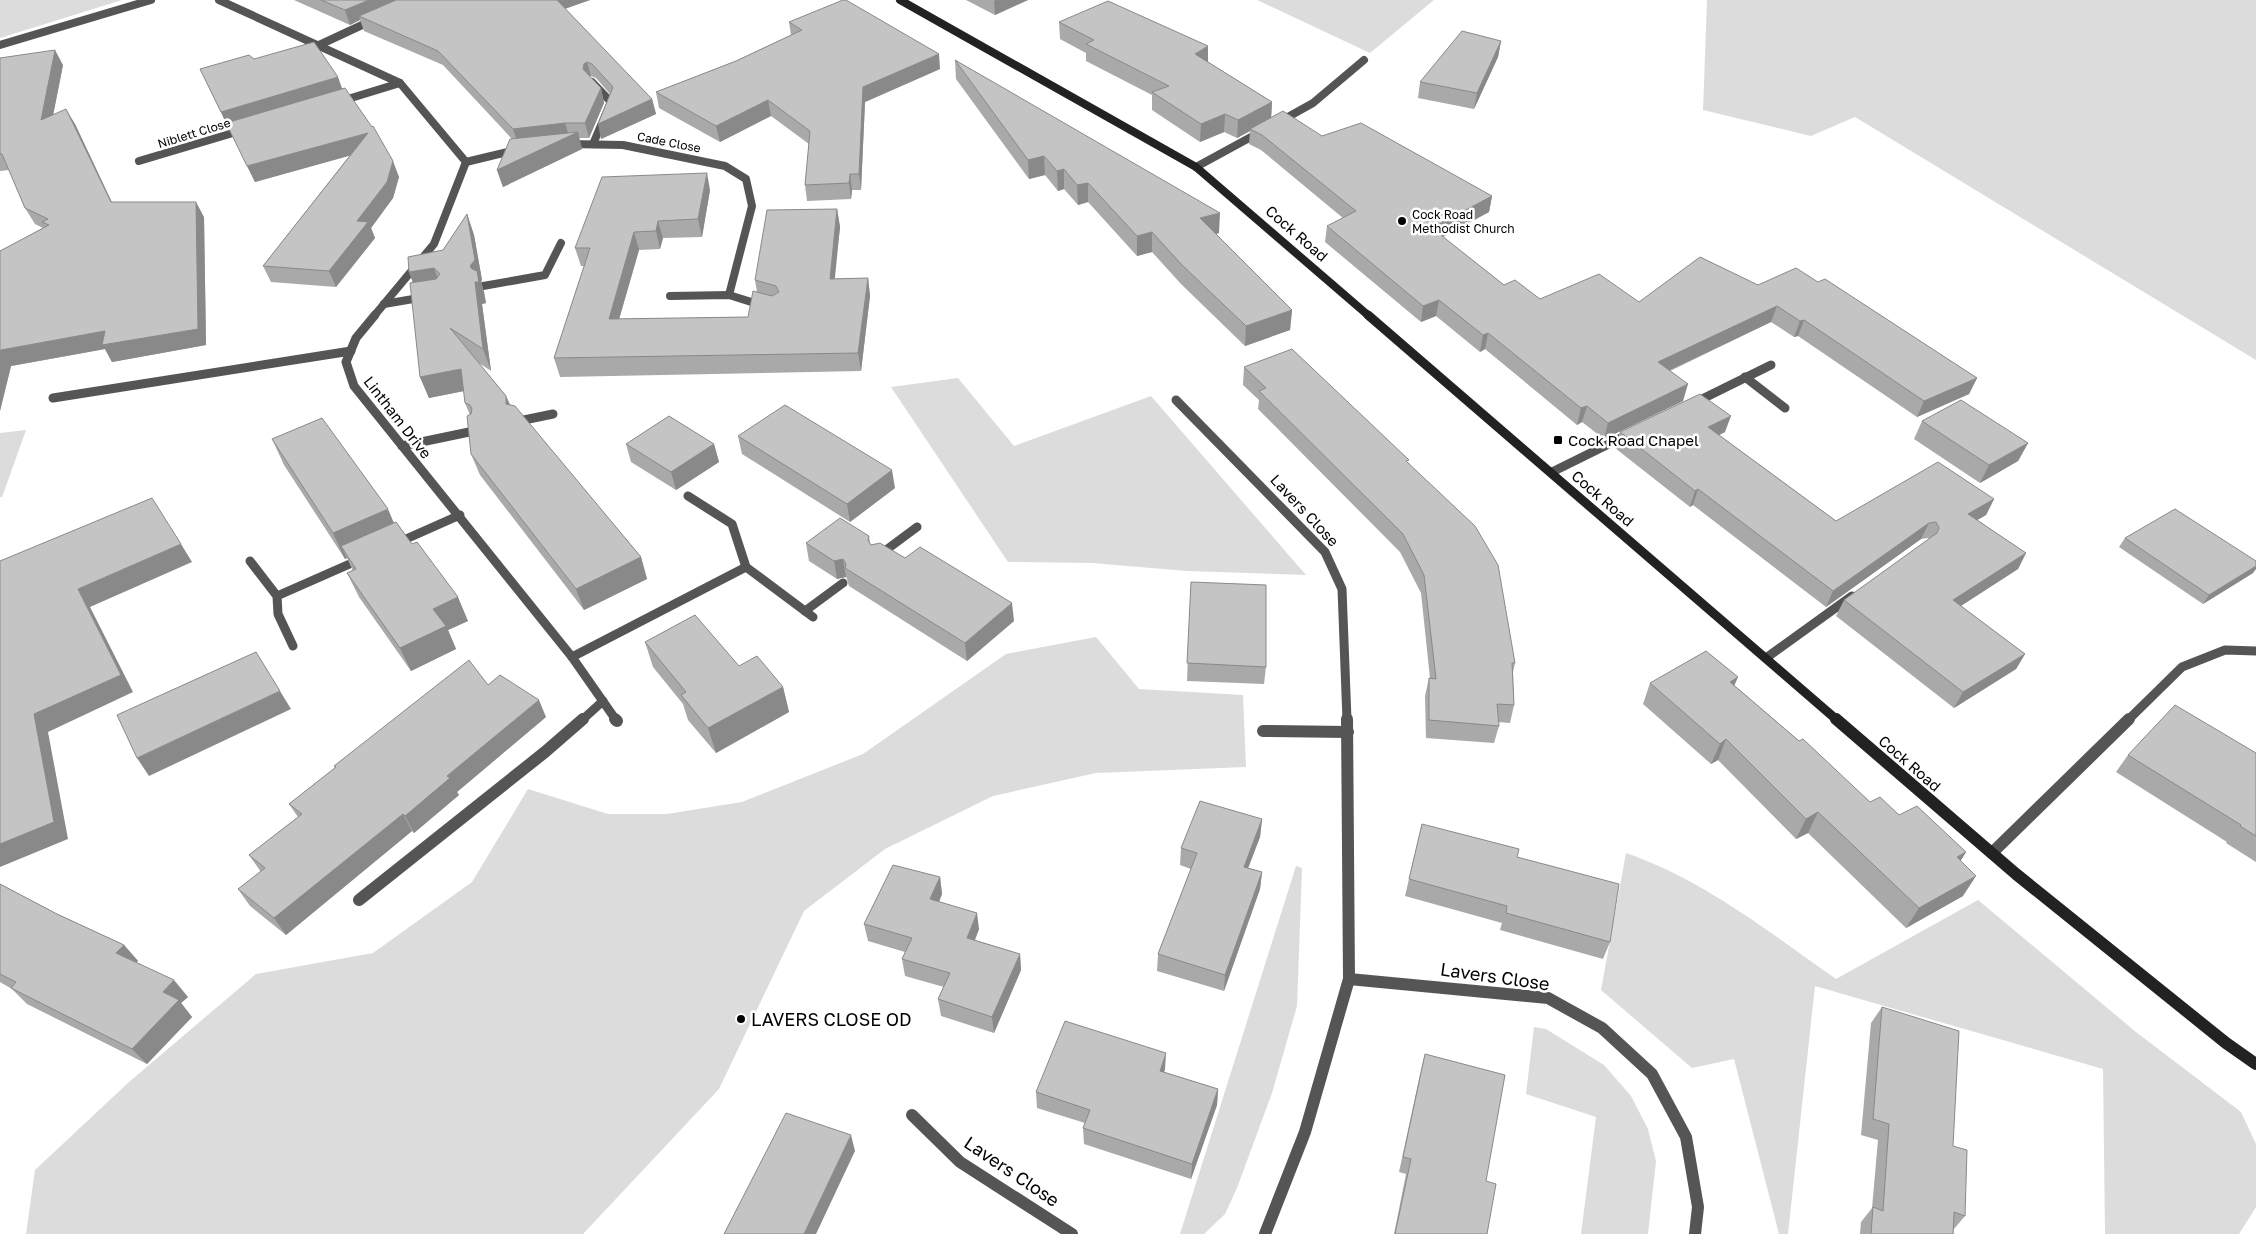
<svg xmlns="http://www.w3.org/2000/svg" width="2256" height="1234" font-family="'Golos Text',sans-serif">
<rect width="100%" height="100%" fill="#fff"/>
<g fill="#dcdcdc">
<polygon points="0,0 122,0 0,38"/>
<polygon points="1257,0 1434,0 1370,53"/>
<polygon points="1707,0 2256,0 2256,360 1855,117 1811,136 1703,110"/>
<polygon points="958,378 1014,446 1151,396 1306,575 1187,571 1092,563 1008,562 891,387"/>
<polygon points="26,430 2,497 0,497 0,433"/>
<polygon points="1096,637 1139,689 1243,695 1246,767 1096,773 993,796 885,849 804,911 719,1089 583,1234 26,1234 35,1170 129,1082 256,974 373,953 472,882 528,789 608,814 667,814 742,802 863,754 1006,654"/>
<path d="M1626,853C1704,880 1769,932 1836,979L1978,900L2136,1032L2241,1112L2256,1144V1207L2239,1234H2105L2103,1069L1815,986L1788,1234H1779L1734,1059L1692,1068L1601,990Z"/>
<polygon points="1296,866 1302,868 1297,1006 1272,1093 1237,1188 1225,1214 1204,1234 1180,1234"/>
<polygon points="1534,1027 1546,1029 1604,1065 1631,1096 1648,1129 1656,1161 1648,1234 1581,1234 1596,1117 1526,1094"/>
</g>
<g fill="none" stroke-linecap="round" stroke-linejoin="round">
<g stroke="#555" stroke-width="8">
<polyline points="592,82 611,102 593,144"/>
<polyline points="483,286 545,275 561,243"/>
<polyline points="384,304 425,297"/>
</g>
<g stroke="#555" stroke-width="9">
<polyline points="1745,377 1785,408"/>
<polyline points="1694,403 1771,365"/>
<polyline points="519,421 553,414"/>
<polyline points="402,446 474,431"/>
<polyline points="1552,472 1629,434"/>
<polyline points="878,556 917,527"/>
<polyline points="805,611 843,583"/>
<polyline points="1766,658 1852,596"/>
<polyline points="582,720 603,701"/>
<polyline points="2128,720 2182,667 2225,650 2256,651"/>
</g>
<g stroke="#555" stroke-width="12">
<polyline points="1992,853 2129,719"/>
<polyline points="359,900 545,752 583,719"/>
</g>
<g stroke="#555" stroke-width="8">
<polyline points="219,0 400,83 466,162 434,244 374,316"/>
<polyline points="0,45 151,0"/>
<polyline points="317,46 375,19"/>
<polyline points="338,102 400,83"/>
<polyline points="1279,122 1313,103 1364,60"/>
<polyline points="568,144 623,145 725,166 746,179 752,206 729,295"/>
<polyline points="139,161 243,130"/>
<polyline points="466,162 516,150"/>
<polyline points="1196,167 1262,131"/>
<polyline points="670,296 729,295 764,306"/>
</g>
<g stroke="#555" stroke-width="9">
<polyline points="375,315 356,338 346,362 354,386 572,657 616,720"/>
<polyline points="53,398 351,351"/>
<polyline points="1176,400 1325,552 1342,589 1347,720"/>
<polyline points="688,496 732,524 746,567 813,617"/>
<polyline points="397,543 460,515"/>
<polyline points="250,561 277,596 278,614 293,646"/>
<polyline points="277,596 361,559"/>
<polyline points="572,657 746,567"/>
</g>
<g stroke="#555" stroke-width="12">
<polyline points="615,719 617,721"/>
<polyline points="1263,731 1348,732"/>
<polyline points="1349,979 1548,998 1602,1028 1652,1074 1686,1137 1698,1207 1695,1234"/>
<polyline points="912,1115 960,1162 1072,1234"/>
<polyline points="1265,1234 1305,1132 1349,979 1347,719"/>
</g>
<polyline stroke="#222" stroke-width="8" points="900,0 1196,167 1369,316"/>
<polyline stroke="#222" stroke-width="9" points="1368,315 1837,720"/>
<polyline stroke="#222" stroke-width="12" points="1836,719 2016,874 2226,1043 2256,1064"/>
</g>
<g fill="#a9a9a9">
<polygon points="294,0 590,0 565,9 652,99 656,114 601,139 610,94 596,78 591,76 590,77 601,88 604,103 589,138 579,138 582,149 503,187 497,170 512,139 443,65 364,31 360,20 350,25"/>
<polygon points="966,0 1028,0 995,15"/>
<polygon points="789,22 940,69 865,102 861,190 852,190 851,199 807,201 805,185 809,144 771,116 720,142 659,108 656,92 736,61 791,35"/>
<polygon points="1059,22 1208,62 1272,102 1271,118 1492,196 1489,212 1443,237 1504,285 1540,299 1639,302 1758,285 1818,282 1977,378 1969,394 1917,417 1798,336 1794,337 1771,322 1670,371 1683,401 1604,439 1582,422 1577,425 1485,349 1480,352 1436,316 1421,322 1325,242 1327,226 1343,218 1261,150 1249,144 1250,131 1237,138 1224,132 1200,142 1152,110 1152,95 1086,61 1086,53 1060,39"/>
<polygon points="1501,41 1498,57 1474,109 1418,98 1420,82"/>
<polygon points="0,58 63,65 53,115 75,124 112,202 204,217 206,345 112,362 105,349 11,366 0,411 0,251 43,228 35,224 25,208 9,170 0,171"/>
<polygon points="254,59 342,88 399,177 393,198 371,228 375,238 336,287 271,282 263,266 350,155 255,182 200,69"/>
<polygon points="955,60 1219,233 1216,234 1292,310 1290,330 1245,346 1181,284 1152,252 1137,256 1088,202 1078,205 1064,189 1058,191 1045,175 1029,179 956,79"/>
<polygon points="710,190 702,237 663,238 660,249 639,250 619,319 748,317 757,292 755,280 837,209 840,227 834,279 868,278 870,296 861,371 560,377 554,358 584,266 581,266 575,248"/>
<polygon points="467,214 474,235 482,280 481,282 484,292 486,303 482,304 491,371 479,363 506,396 510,404 641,557 647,579 584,610 480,475 471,454 470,415 465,403 464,391 429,398 420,377 413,283 409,272 443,250"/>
<polygon points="1244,367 1409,463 1515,663 1513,672 1514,705 1510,723 1498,722 1499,726 1494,743 1426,738 1425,696 1429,678 1430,678 1421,593 1400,552 1258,409 1259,400 1243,385"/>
<polygon points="1922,421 2028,443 2018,461 1980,483 1914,439"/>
<polygon points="1620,432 1725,432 1719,435 1836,521 1994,499 1986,515 1977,520 2026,553 2018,569 1961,606 2025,654 2016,669 1954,708 1836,616 1844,600 1929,539 1928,538 1921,539 1826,607 1693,505 1690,507 1615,448"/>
<polygon points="738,436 895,488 850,522 742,454"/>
<polygon points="272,439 394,523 468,621 448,630 456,649 411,671 359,597 347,573 353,571 347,558 345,559 284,465"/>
<polygon points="626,444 714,444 719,462 676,490 631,462"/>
<polygon points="869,536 870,543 871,545 905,558 1014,621 967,661 849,586 847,579 846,577 837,579 809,561 806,543"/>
<polygon points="2125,538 2253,573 2203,604 2119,547"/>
<polygon points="1191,582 1266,667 1264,684 1187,681"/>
<polygon points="645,642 739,666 783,687 789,712 716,753 688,720 683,704 653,667"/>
<polygon points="1650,683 1734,685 1870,802 1899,815 1966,852 1961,860 1963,896 1906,928 1808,833 1796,839 1718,760 1711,764 1643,704"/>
<polygon points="546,717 457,792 459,795 414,833 412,831 286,935 250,906 238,889 261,872 249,855 298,817 289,804 335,768 334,766"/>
<polygon points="2256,753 2256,862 2226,843 2227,842 2116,772 2128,755"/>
<polygon points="1262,819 1260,837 1248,868 1262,872 1260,889 1224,991 1157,971 1158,954 1191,869 1180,865 1181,848"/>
<polygon points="1422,824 1517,857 1610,942 1603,959 1500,930 1502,923 1405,896"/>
<polygon points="940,877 942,894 939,902 979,929 975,940 1020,954 1021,970 994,1033 941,1016 938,999 944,987 905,976 902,959 905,952 868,941 864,924"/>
<polygon points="0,884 57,914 124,945 138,961 136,963 188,997 181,1003 192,1017 147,1064 27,1004 12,989 0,982"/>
<polygon points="1882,1007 1953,1146 1965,1216 1954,1229 1953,1234 1860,1234 1861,1222 1872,1208 1878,1140 1861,1135 1871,1023"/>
<polygon points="1425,1054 1487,1234 1394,1234 1406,1174 1399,1172 1421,1070"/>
<polygon points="1165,1069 1164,1072 1218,1089 1217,1105 1191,1179 1084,1144 1083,1128 1085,1123 1037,1108 1036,1092"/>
</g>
<g fill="#898989">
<polygon points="369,0 405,0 359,16 360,20 350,25 345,10"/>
<polygon points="555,0 590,0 558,11"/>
<polygon points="996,0 1028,0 995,15 994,1"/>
<polygon points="1501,41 1498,57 1474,109 1477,93"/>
<polygon points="1208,46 1208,64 1195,54"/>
<polygon points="55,50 63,65 49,136 41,120"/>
<polygon points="939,54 940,69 865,102 861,190 859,174 863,87"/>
<polygon points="587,62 591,76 588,78 583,69 584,64"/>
<polygon points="338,77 344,94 228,128 221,112"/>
<polygon points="601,88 604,103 589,138 585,123"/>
<polygon points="652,99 656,114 601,139 598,124"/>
<polygon points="768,100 771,116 720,142 716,126"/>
<polygon points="1272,102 1271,120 1250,129 1250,131 1237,138 1238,120"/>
<polygon points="66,109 75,124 119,218 111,202"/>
<polygon points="1225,114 1224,132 1200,142 1201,124"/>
<polygon points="565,123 569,136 578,132 582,149 503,187 497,170 518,144 513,129"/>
<polygon points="368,133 374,149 255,182 247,166"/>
<polygon points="1044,156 1045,175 1029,179 1028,160"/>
<polygon points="393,161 399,177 393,198 371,228 375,238 336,287 329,271 357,221"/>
<polygon points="1064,169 1064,189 1058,191 1057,171"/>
<polygon points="707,173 710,190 702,237 698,219"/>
<polygon points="850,174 852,190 851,199 849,183"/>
<polygon points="1088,183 1088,202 1078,205 1077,185"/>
<polygon points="1492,196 1489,212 1429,244 1432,228"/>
<polygon points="196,202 204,217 206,345 112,362 105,349 11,366 0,411 0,353 1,350"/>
<polygon points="837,209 840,227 833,297 830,279"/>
<polygon points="1220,213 1219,233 1200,238 1200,218"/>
<polygon points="467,214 474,235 482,280 481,282 484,292 486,303 482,304 491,371 483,349 475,282 470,266"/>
<polygon points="658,221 663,238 660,249 656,231"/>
<polygon points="634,232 639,250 614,337 609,319"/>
<polygon points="1152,232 1152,252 1137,256 1137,236"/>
<polygon points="434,268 442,289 417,293 409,272"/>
<polygon points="868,278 870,296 861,371 858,353"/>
<polygon points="1439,300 1436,316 1421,322 1423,306"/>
<polygon points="1777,306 1771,322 1653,378 1658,362"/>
<polygon points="1292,310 1290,330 1245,346 1246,326"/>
<polygon points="1804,320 1798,336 1794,337 1800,321"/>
<polygon points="1488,333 1485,349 1480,352 1483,335"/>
<polygon points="461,369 469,390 429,398 420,377"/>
<polygon points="1977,378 1969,394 1917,417 1924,401"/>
<polygon points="1688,384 1683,401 1604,439 1608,423"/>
<polygon points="506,396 514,417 506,404"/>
<polygon points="1587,406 1582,422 1577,425 1581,408"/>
<polygon points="1731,416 1725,432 1703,443 1708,427"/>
<polygon points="2028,443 2018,461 1980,483 1989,465"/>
<polygon points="714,444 719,462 676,490 671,472"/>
<polygon points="892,470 895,488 850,522 847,504"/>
<polygon points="1698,489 1693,505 1690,507 1695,491"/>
<polygon points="1994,499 1986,515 1960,530 1968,514"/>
<polygon points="388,509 399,535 341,546 347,558 345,559 333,533"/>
<polygon points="1929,523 1921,539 1826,607 1833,591"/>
<polygon points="181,544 192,562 90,607 133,692 48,732 68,839 0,867 0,844 34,714 78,589"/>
<polygon points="2026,553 2018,569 1945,616 1953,600"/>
<polygon points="641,557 647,579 584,610 576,589"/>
<polygon points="843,559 846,577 837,579 834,561"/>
<polygon points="2256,566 2256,569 2253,573 2203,604 2209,595"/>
<polygon points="458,597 468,621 448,630 456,649 411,671 400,648 433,609"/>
<polygon points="1012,603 1014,621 967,661 965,643"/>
<polygon points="2025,654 2016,669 1954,708 1963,692"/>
<polygon points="1738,677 1729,698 1730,682"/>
<polygon points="783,687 789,712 716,753 708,728"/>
<polygon points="280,691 291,709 149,776 137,758"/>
<polygon points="539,700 546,717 457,792 459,795 414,833 405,816 447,776"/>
<polygon points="1726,739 1718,760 1711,764 1720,744"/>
<polygon points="1818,812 1808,833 1796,839 1806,819"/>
<polygon points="403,814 412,831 286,935 274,918"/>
<polygon points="1262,819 1260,837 1242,884 1244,867"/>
<polygon points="1966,852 1953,873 1957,857"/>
<polygon points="1262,872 1260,889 1224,991 1225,975"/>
<polygon points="1976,876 1963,896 1906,928 1919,908"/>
<polygon points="940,877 942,894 933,916 930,899"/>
<polygon points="977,913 979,929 969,955 967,938"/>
<polygon points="124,945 138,961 130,970 116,953"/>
<polygon points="1020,954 1021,970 994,1033 992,1017"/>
<polygon points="174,980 188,997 181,1003 192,1017 147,1064 132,1049 163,992"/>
<polygon points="1166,1053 1165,1069 1160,1086 1160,1071"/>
<polygon points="1218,1089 1217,1105 1191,1179 1192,1164"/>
<polygon points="851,1135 855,1151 816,1234 804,1234"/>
</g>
<g fill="#c4c4c4" stroke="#898989">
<polygon points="321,0 369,0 345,10"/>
<polygon points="396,0 557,0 652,99 598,124 613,87 592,64 587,62 584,64 583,69 601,88 585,123 565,123 513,129 438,51 359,16"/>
<polygon points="843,0 846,0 939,54 863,87 859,174 850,174 849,183 805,185 810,131 768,100 716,126 656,92 736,61 802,30 789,22"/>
<polygon points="1108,1 1208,46 1195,54 1272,102 1238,120 1225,114 1201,124 1152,92 1169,86 1086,44 1094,40 1059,22"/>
<polygon points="1462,31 1501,41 1477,93 1420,82"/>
<polygon points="314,42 338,77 221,112 200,69 249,55 254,59"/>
<polygon points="55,50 41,120 66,109 111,202 196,202 198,329 102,345 105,331 1,350 0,353 0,251 49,225 42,222 48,219 25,208 2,154 0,154 0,58"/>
<polygon points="955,60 1220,213 1200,218 1292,310 1246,326 1181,264 1152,232 1137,236 1088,183 1077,185 1064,169 1057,171 1044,156 1028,160"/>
<polygon points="345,88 372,127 373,126 393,161 387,182 357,221 368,222 329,271 263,266 368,133 247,166 226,123"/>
<polygon points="1283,111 1322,136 1361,123 1492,196 1432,228 1504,285 1515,280 1540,299 1599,274 1639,302 1700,257 1758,285 1796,268 1818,282 1825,279 1977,378 1924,401 1804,320 1800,321 1777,306 1658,362 1688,384 1608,423 1587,406 1581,408 1488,333 1483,335 1439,300 1423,306 1327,226 1356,211 1262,135 1250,129"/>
<polygon points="578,132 497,170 510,139"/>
<polygon points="707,173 698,219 658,221 656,231 634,232 609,319 748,317 753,291 772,296 779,292 776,286 755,280 767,210 837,209 830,279 868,278 858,353 554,358 590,248 575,248 602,177"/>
<polygon points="467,214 475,260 470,266 472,269 477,271 479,282 475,282 483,349 450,328 506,396 506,404 515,406 641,557 576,589 471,454 467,416 471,414 472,409 470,405 465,403 461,369 420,377 410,283 436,279 440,274 434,268 409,272 408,257 443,250"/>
<polygon points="1292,349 1409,460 1406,461 1475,526 1498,565 1515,663 1512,663 1514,705 1497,704 1499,726 1429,720 1429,678 1436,679 1424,575 1403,534 1259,391 1266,388 1244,367"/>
<polygon points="1700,394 1731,416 1708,427 1836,521 1938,462 1994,499 1968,514 2026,553 1953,600 2025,654 1963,692 1844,600 1937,533 1939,528 1936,522 1929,523 1833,591 1698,489 1695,491 1620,432"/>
<polygon points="1961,400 2028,443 1989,465 1922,421"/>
<polygon points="785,405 892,470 847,504 738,436"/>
<polygon points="669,416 714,444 671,472 626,444"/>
<polygon points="322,418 388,509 333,533 272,439"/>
<polygon points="152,498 181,544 78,589 121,675 34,714 54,822 0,844 0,561"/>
<polygon points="2175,509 2256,561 2256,566 2209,595 2125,538"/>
<polygon points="840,518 869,536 868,540 871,545 880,543 905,558 920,547 1012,603 965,643 845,568 846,564 843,559 834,561 806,543"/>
<polygon points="396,522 412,544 417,542 458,597 433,609 446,626 400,648 347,573 356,569 341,546"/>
<polygon points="1191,582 1266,585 1266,667 1187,663"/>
<polygon points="695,615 739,666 757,656 783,687 708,728 681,695 686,692 645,642"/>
<polygon points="1706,651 1738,677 1730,682 1799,741 1803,739 1870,802 1880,797 1899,815 1917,806 1966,852 1957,857 1976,876 1919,908 1818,812 1806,819 1726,739 1720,744 1650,683"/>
<polygon points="256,652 280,691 137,758 117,715"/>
<polygon points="469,660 488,685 500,675 539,700 447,776 450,778 405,816 403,814 274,918 238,889 265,868 249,855 302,814 289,804 336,767 334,766"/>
<polygon points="2175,705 2256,753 2256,836 2240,826 2241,825 2128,755"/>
<polygon points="1200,801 1262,819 1244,867 1262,872 1225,975 1158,954 1197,853 1181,848"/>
<polygon points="1422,824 1519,849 1517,857 1619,884 1610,942 1506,913 1507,906 1409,879"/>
<polygon points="893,865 940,877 930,899 977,913 967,938 1020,954 992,1017 938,999 950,973 902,959 912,938 864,924"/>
<polygon points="0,884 57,914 124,945 116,953 174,980 163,992 179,1000 132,1049 11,988 16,982 0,974"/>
<polygon points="1882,1007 1959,1031 1953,1146 1967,1150 1965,1216 1954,1212 1953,1234 1871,1234 1873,1207 1883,1211 1889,1124 1873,1119"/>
<polygon points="1065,1021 1166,1053 1160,1071 1218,1089 1192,1164 1083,1128 1090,1110 1036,1092"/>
<polygon points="1425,1054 1505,1075 1486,1181 1496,1184 1487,1234 1395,1234 1411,1159 1403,1157"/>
<polygon points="786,1113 851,1135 804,1234 724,1234"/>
</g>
<g fill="#000" stroke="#fff" stroke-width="2">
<circle cx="1402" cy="221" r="5"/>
<rect x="1553" y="435" width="10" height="10" rx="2.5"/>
<circle cx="741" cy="1019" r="5"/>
</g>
<g text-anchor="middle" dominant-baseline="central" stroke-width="5" stroke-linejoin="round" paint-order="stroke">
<g font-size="12" fill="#000" stroke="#fff">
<text transform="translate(194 133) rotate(-17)">Niblett Close</text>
<text transform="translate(669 142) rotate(11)">Cade Close</text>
</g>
<g font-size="12" fill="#000" stroke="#fff" text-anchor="start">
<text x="1412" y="214">Cock Road<tspan x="1412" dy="14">Methodist Church</tspan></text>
</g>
<g font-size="15" fill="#000" stroke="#fff">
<text transform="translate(1297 233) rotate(41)">Cock Road</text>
<text transform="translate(398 417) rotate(52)">Lintham Drive</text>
<text transform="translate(1603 498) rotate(41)">Cock Road</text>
<text transform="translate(1305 510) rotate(47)">Lavers Close</text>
<text transform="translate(1910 763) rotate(41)">Cock Road</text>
</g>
<g font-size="15" fill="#000" stroke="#fff" text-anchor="start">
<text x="1568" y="440">Cock Road Chapel</text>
</g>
<g font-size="18" fill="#000" stroke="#fff">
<text transform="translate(1495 976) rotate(8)">Lavers Close</text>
<text transform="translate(1012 1171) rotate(34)">Lavers Close</text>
</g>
<g font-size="18" fill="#000" stroke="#fff" text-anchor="start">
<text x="751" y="1019">LAVERS CLOSE OD</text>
</g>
</g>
</svg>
